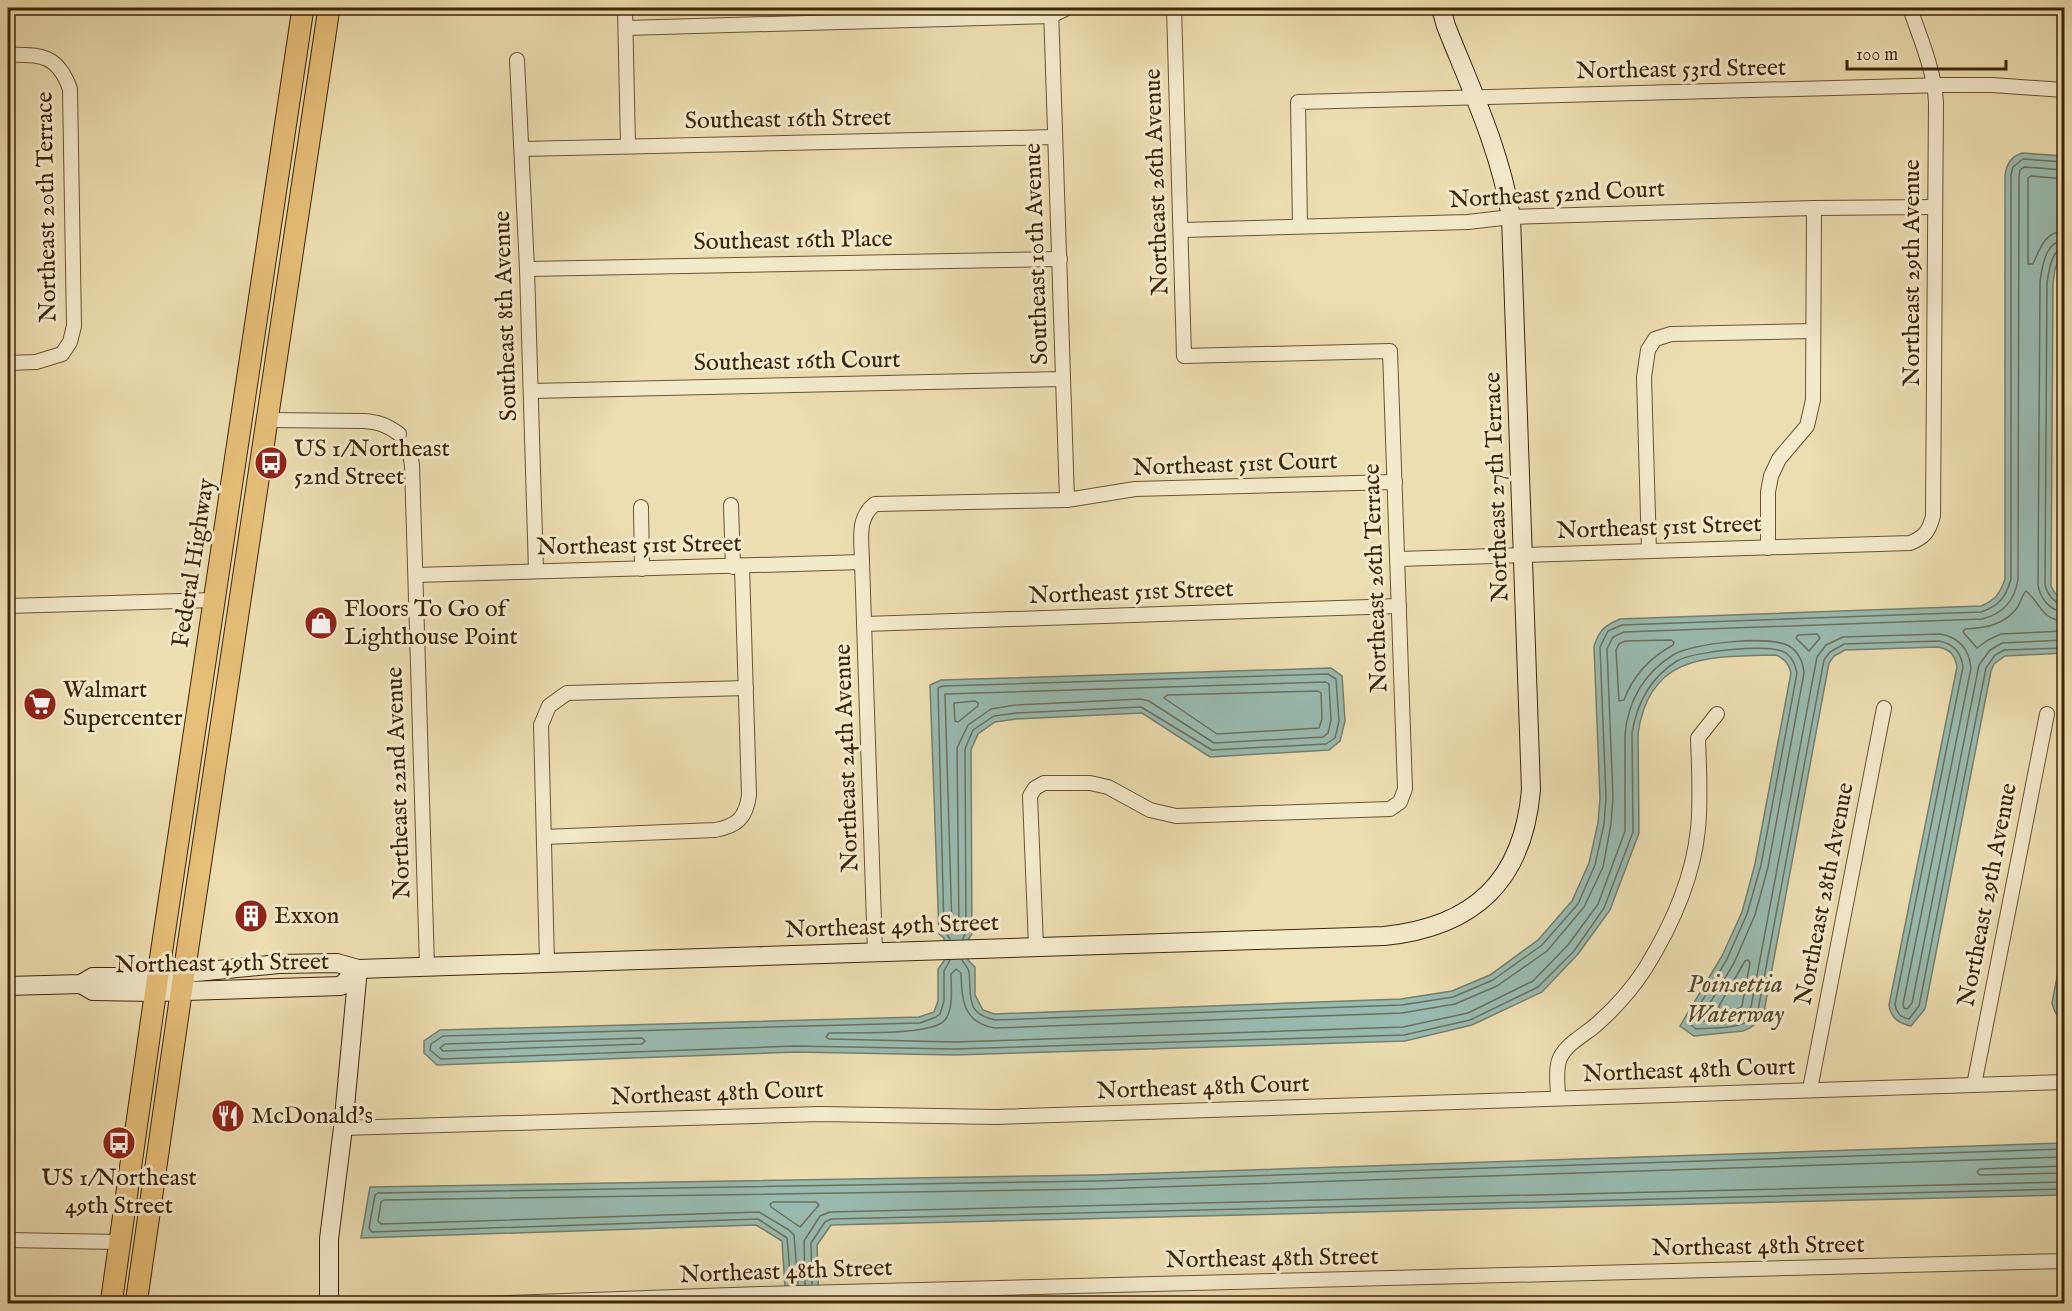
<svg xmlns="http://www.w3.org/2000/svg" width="2072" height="1311" font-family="'IM FELL English',serif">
<rect width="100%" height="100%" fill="#ecdeb1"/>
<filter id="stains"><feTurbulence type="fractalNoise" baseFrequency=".00333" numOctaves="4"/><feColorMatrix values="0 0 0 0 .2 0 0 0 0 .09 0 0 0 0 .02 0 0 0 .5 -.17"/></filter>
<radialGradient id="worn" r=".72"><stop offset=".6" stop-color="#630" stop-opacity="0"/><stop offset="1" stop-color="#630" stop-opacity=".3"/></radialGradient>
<g fill="#99bbb1" stroke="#757f6d" stroke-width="1.5">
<path d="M2022,153L2064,156V248L2055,269L2053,283L2051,586L2055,593L2064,600V653L2005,656L1994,664L1991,671L1925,1009L1911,1026C1899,1023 1891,1019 1889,1005L1957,667C1955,655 1950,649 1938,647L1845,650L1834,656L1829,663L1764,1012C1759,1022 1753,1028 1743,1031L1694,1036L1680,1026L1722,956L1742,912L1755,864L1791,673C1788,663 1785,659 1776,655C1711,657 1649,652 1638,734L1639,833L1610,910L1578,954L1542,992L1472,1025L1405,1041L955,1055L796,1052L437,1065L424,1053V1041L440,1030L919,1017L934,1012L938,1001V969L944,961V938L939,934L930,685L941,680L1331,668L1342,676L1345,721L1340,741L1329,750L1210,757L1142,713L1016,719L995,722L978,734L971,750L972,934L969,938L968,960L975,967V995L983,1010L994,1014L1401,999L1452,991L1490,975L1538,940L1572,901L1589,863L1598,823L1600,798L1594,646C1600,629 1604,626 1620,619L1981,606C1995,600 2000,594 2005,579V175C2007,163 2011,157 2022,153Z"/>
<path d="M2064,941V1020C2056,1016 2054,1011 2052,1003Z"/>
<polygon points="2064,1143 2064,1195 831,1225 817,1245 819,1303 786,1303 782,1241 756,1225 361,1238 370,1187 1096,1175"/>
</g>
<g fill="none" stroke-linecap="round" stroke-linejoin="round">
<g stroke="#6c705c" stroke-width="1.5">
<path d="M2064,170L2024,167L2020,170L2019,176L2018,579C2015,600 2003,614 1982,619L1624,632L1613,637L1607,649L1613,797L1611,824L1603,867L1584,907L1547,951L1497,986L1455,1004L1402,1013L995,1028C963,1023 962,1000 961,973L956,969L951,974C951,988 954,1008 945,1020C932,1036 851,1032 829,1033L826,1037L829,1039L955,1042L1403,1027L1468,1013L1533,981L1568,945L1598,904L1625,831V734C1628,701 1644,673 1673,655C1692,643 1769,635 1789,646C1799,652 1803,662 1804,673L1768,867L1755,915L1734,963L1701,1018L1704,1021L1743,1017L1751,1007L1817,657L1826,645L1843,637L1940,634C1959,637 1969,649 1971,668L1903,1004L1904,1008L1907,1009L1912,1003L1979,665L1990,650L2002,643L2064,640"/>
<path d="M2064,179L2031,176L2028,178V264H2033C2040,248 2045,232 2064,231"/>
<path d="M2064,240C2045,242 2042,267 2040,282L2038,585C2040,599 2051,611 2064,612"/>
<path d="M2064,248C2051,250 2049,271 2047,283L2045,585C2047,594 2055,604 2064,605"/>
<path d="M2064,621C2041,620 2040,602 2026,591C2022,595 2021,602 2017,608C2004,625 1986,628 1965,629L1963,632L1977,648L1988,640L2001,634L2064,631"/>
<polygon points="1817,634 1820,638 1809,651 1796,638 1798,635"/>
<path d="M1671,640L1674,642L1673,645C1651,657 1633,676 1624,700L1619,701L1616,650L1619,644L1625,641Z"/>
<polygon points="1326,682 1329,684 1331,720 1328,733 1323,737 1214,743 1149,701 1141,699 1015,705 991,709 968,725 957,748 959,927 956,930 952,927 945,694"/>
<polygon points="1318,691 1321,693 1322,719 1319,728 1217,734 1164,698 1167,695"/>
<polygon points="975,701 978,703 978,706 958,722 955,721 954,703"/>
<polyline points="950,939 944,930 938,688 943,686 1328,674 1336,679 1339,721 1335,738 1326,744 1212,750 1141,707 1016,713 994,716 973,730 965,749 966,931 963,939"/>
<path d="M950,960L944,971V1001L940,1014L936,1017L920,1023L443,1036L431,1044L430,1050L441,1059L795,1046L955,1049L1404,1035L1470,1020L1538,987L1574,951L1604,908L1633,832L1632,733C1637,703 1651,677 1677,661C1694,651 1770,643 1786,653C1793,658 1795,665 1797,673L1761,865L1747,914L1727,959L1689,1023L1696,1029C1716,1027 1749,1031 1758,1010L1824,660L1830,652L1844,644L1939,641C1954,644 1961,652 1963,667L1895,1004C1896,1012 1901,1018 1909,1019L1919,1006L1986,668L1995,655L2004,650L2064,648"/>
<path d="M962,960C964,964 968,967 969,972C972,996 964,1013 995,1020L1402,1005L1453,997L1493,980L1542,945L1578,904L1595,865L1604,824L1606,798L1600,647L1608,631L1622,625L1981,612C1999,606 2006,597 2011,579V175L2013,167L2023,159L2064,162"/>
<polygon points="1748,960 1750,963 1742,1006 1738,1009 1720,1010 1719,1006 1745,961"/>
<polygon points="642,1038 645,1041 642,1044 443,1051 440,1048 445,1044"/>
<polyline points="2064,1166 1980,1169 1977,1172 1980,1175 2064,1173"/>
<polygon points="773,1202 816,1202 819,1205 800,1227 771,1207 770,1204"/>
<polyline points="812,1284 811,1243 825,1222 831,1219 2064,1189"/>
<polyline points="791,1285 787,1238 758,1219 372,1232 369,1228 375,1195 378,1193 1097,1181 2064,1149"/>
<polyline points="798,1285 794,1235 789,1230 759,1212 381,1224 378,1221 381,1202 384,1200 1097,1189 2064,1157"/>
<polyline points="805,1285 804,1241 820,1216 830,1212 2064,1182"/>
</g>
<g stroke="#6a5332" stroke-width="16">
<g id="street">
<polyline points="625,8 628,146"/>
<polyline points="1051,8 1067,500"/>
<polyline points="626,28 1051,16 1067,8"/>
<path d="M8,55C41,54 58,55 70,89L74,326L70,342L62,354L36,362L8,363"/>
<polyline points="517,60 527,269 536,571"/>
<polyline points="522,149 1055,137"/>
<polyline points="1300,226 1298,102 1945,85 1992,85 2064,90"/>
<polyline points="1182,230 1468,222 1511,217 1814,208 1934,207"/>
<polyline points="527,269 1060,259"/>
<polyline points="531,391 1063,379"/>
<path d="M267,420L364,421C378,422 387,425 399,434"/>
<polyline points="410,454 412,465 427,966"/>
<polyline points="731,505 733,567"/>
<polyline points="641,507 642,569"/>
<polyline points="1768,548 1768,492 1771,476 1779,459 1807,426 1813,400 1814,208"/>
<polyline points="1649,551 1644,377 1648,350 1655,339 1671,334 1813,331"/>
<path d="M1398,559L1910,543C1925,537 1929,531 1933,516L1936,102C1934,69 1920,38 1910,8"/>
<polyline points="416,575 862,562"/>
<polyline points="8,606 214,600"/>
<polyline points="865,624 1399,606"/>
<path d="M544,837L715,830C737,826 746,818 749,795L742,567"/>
<polyline points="1036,946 1030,796 1035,788 1044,783 1090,783 1108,787 1150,810 1176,816 1390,809 1400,802 1405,789 1390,351 1184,356 1174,8"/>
<path d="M875,952L862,562C862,541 856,518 875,504L1067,500L1135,489L1395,482"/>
<polyline points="547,962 541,725 549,706 567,693 746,688"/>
<polyline points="1974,1085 2047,714"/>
<polyline points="1810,1089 1884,708"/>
<path d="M1558,1098C1558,1086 1555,1069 1560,1058C1567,1043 1586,1034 1597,1024C1615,1008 1632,989 1645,969C1671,927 1693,879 1698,829C1701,799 1699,768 1698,738L1717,714"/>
<polyline points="343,1128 820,1114 996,1117 2064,1082"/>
<polyline points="8,1240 119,1242"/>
<polyline points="480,1304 760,1294 2064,1261"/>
</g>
</g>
<g stroke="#3e2508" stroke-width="20">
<g id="secondary">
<polyline points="81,984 93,991 155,992 341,986 358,969"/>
<path d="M8,986L81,984L93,977H145L279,964L337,963L358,969L1384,936C1474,927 1523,881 1531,790L1511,217C1500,149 1471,89 1446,26L1441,8"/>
<polyline points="329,1304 329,1239 343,1128 358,969"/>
</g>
</g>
<g stroke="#3e2508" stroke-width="23">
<g id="primary">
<polyline points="111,1304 158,975 303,8"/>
<polyline points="136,1304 184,973 329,8"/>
</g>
</g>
<use href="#street" stroke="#f3eacc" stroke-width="14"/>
<use href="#secondary" stroke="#f3eacc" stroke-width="18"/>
<use href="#primary" stroke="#e6bf78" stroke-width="21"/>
</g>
<defs>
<g id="bus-disc" transform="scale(1.725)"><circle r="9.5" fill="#8f2418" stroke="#f3eacc"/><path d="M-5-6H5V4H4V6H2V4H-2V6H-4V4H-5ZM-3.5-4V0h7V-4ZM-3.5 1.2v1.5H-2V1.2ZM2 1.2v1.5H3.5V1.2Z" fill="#fff"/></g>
<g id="shop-disc" transform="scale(1.725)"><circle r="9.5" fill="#8f2418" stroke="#f3eacc"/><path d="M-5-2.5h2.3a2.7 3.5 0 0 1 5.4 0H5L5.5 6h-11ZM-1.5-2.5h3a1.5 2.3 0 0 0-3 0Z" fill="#fff"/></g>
<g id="supermarket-disc" transform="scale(1.725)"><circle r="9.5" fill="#8f2418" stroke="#f3eacc"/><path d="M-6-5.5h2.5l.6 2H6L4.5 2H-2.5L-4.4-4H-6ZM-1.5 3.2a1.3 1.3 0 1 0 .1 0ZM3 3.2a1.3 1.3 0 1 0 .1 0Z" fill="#fff"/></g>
<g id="building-disc" transform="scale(1.725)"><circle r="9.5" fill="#8f2418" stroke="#f3eacc"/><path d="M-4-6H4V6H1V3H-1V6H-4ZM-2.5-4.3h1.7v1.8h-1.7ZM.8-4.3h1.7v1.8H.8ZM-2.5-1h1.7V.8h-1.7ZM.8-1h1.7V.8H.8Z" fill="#fff"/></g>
<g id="restaurant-disc" transform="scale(1.725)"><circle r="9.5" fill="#8f2418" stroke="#f3eacc"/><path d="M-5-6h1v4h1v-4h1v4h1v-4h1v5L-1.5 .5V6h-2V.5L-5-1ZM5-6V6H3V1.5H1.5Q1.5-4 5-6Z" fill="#fff"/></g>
</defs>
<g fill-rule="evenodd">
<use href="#bus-disc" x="271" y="463"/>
<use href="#shop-disc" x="321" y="623"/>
<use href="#supermarket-disc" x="40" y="704"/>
<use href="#building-disc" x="251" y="916"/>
<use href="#restaurant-disc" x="228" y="1116"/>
<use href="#bus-disc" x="119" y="1143"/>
</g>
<g text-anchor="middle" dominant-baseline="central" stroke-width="6" stroke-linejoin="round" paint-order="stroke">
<g font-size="24" fill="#3e2508" stroke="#f3eacc">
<text transform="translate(1681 70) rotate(-1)">Northeast 53rd Street</text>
<text transform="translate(788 120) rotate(-1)">Southeast 16th Street</text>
<text transform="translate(1157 182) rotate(-92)">Northeast 26th Avenue</text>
<text transform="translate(1557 195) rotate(-3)">Northeast 52nd Court</text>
<text transform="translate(47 207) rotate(-91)">Northeast 20th Terrace</text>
<text transform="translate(793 241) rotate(-1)">Southeast 16th Place</text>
<text transform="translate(1037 254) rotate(-92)">Southeast 10th Avenue</text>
<text transform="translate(1912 273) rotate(-90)">Northeast 29th Avenue</text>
<text transform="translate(506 316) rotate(-92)">Southeast 8th Avenue</text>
<text transform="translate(797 362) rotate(-1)">Southeast 16th Court</text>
<text transform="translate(1235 465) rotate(-2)">Northeast 51st Court</text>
<text transform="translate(1497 487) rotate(-92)">Northeast 27th Terrace</text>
<text transform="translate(1659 528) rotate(-2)">Northeast 51st Street</text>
<text transform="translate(639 546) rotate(-1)">Northeast 51st Street</text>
<text transform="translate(194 563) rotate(-81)">Federal Highway</text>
<text transform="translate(1376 578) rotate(-92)">Northeast 26th Terrace</text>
<text transform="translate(1131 593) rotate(-2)">Northeast 51st Street</text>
<text transform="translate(847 758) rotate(-92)">Northeast 24th Avenue</text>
<text transform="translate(399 783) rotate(-92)">Northeast 22nd Avenue</text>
<text transform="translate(1825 894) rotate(-79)">Northeast 28th Avenue</text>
<text transform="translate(1988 895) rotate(-79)">Northeast 29th Avenue</text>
<text transform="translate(892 927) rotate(-2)">Northeast 49th Street</text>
<text transform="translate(222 964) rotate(-1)">Northeast 49th Street</text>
<text transform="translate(1689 1071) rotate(-2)">Northeast 48th Court</text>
<text transform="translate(1203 1088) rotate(-2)">Northeast 48th Court</text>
<text transform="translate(717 1094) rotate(-2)">Northeast 48th Court</text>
<text transform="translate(1758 1247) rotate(-1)">Northeast 48th Street</text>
<text transform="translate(1272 1259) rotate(-1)">Northeast 48th Street</text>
<text transform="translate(786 1272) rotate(-2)">Northeast 48th Street</text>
</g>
<g font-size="24" fill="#3e2508" stroke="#f3eacc" text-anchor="start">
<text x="294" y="449">US 1/Northeast<tspan x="294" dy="28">52nd Street</tspan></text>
<text x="344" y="609">Floors To Go of<tspan x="344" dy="28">Lighthouse Point</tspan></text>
<text x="63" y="690">Walmart<tspan x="63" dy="28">Supercenter</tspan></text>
<text x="274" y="916">Exxon</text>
<text x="251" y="1116">McDonald's</text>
<text x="119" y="1178" text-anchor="middle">US 1/Northeast<tspan x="119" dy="28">49th Street</tspan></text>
</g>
<g font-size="26" font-style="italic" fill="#554a32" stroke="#f3eacc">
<text x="1735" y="984">Poinsettia<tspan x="1735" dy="30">Waterway</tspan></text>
</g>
</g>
<rect width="2072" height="1311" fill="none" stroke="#ecdeb1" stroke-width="30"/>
<rect x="9" y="9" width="2054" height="1293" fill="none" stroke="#3e2508" stroke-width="3"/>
<rect x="15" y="15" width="2042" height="1281" fill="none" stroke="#3e2508" stroke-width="1.5"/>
<path d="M1847 60v9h159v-9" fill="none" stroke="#3e2508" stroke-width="3"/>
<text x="1856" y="60" font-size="18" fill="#3e2508" stroke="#f3eacc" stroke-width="4.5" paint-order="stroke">100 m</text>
<rect width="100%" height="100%" filter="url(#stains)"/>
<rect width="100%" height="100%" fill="url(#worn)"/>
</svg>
